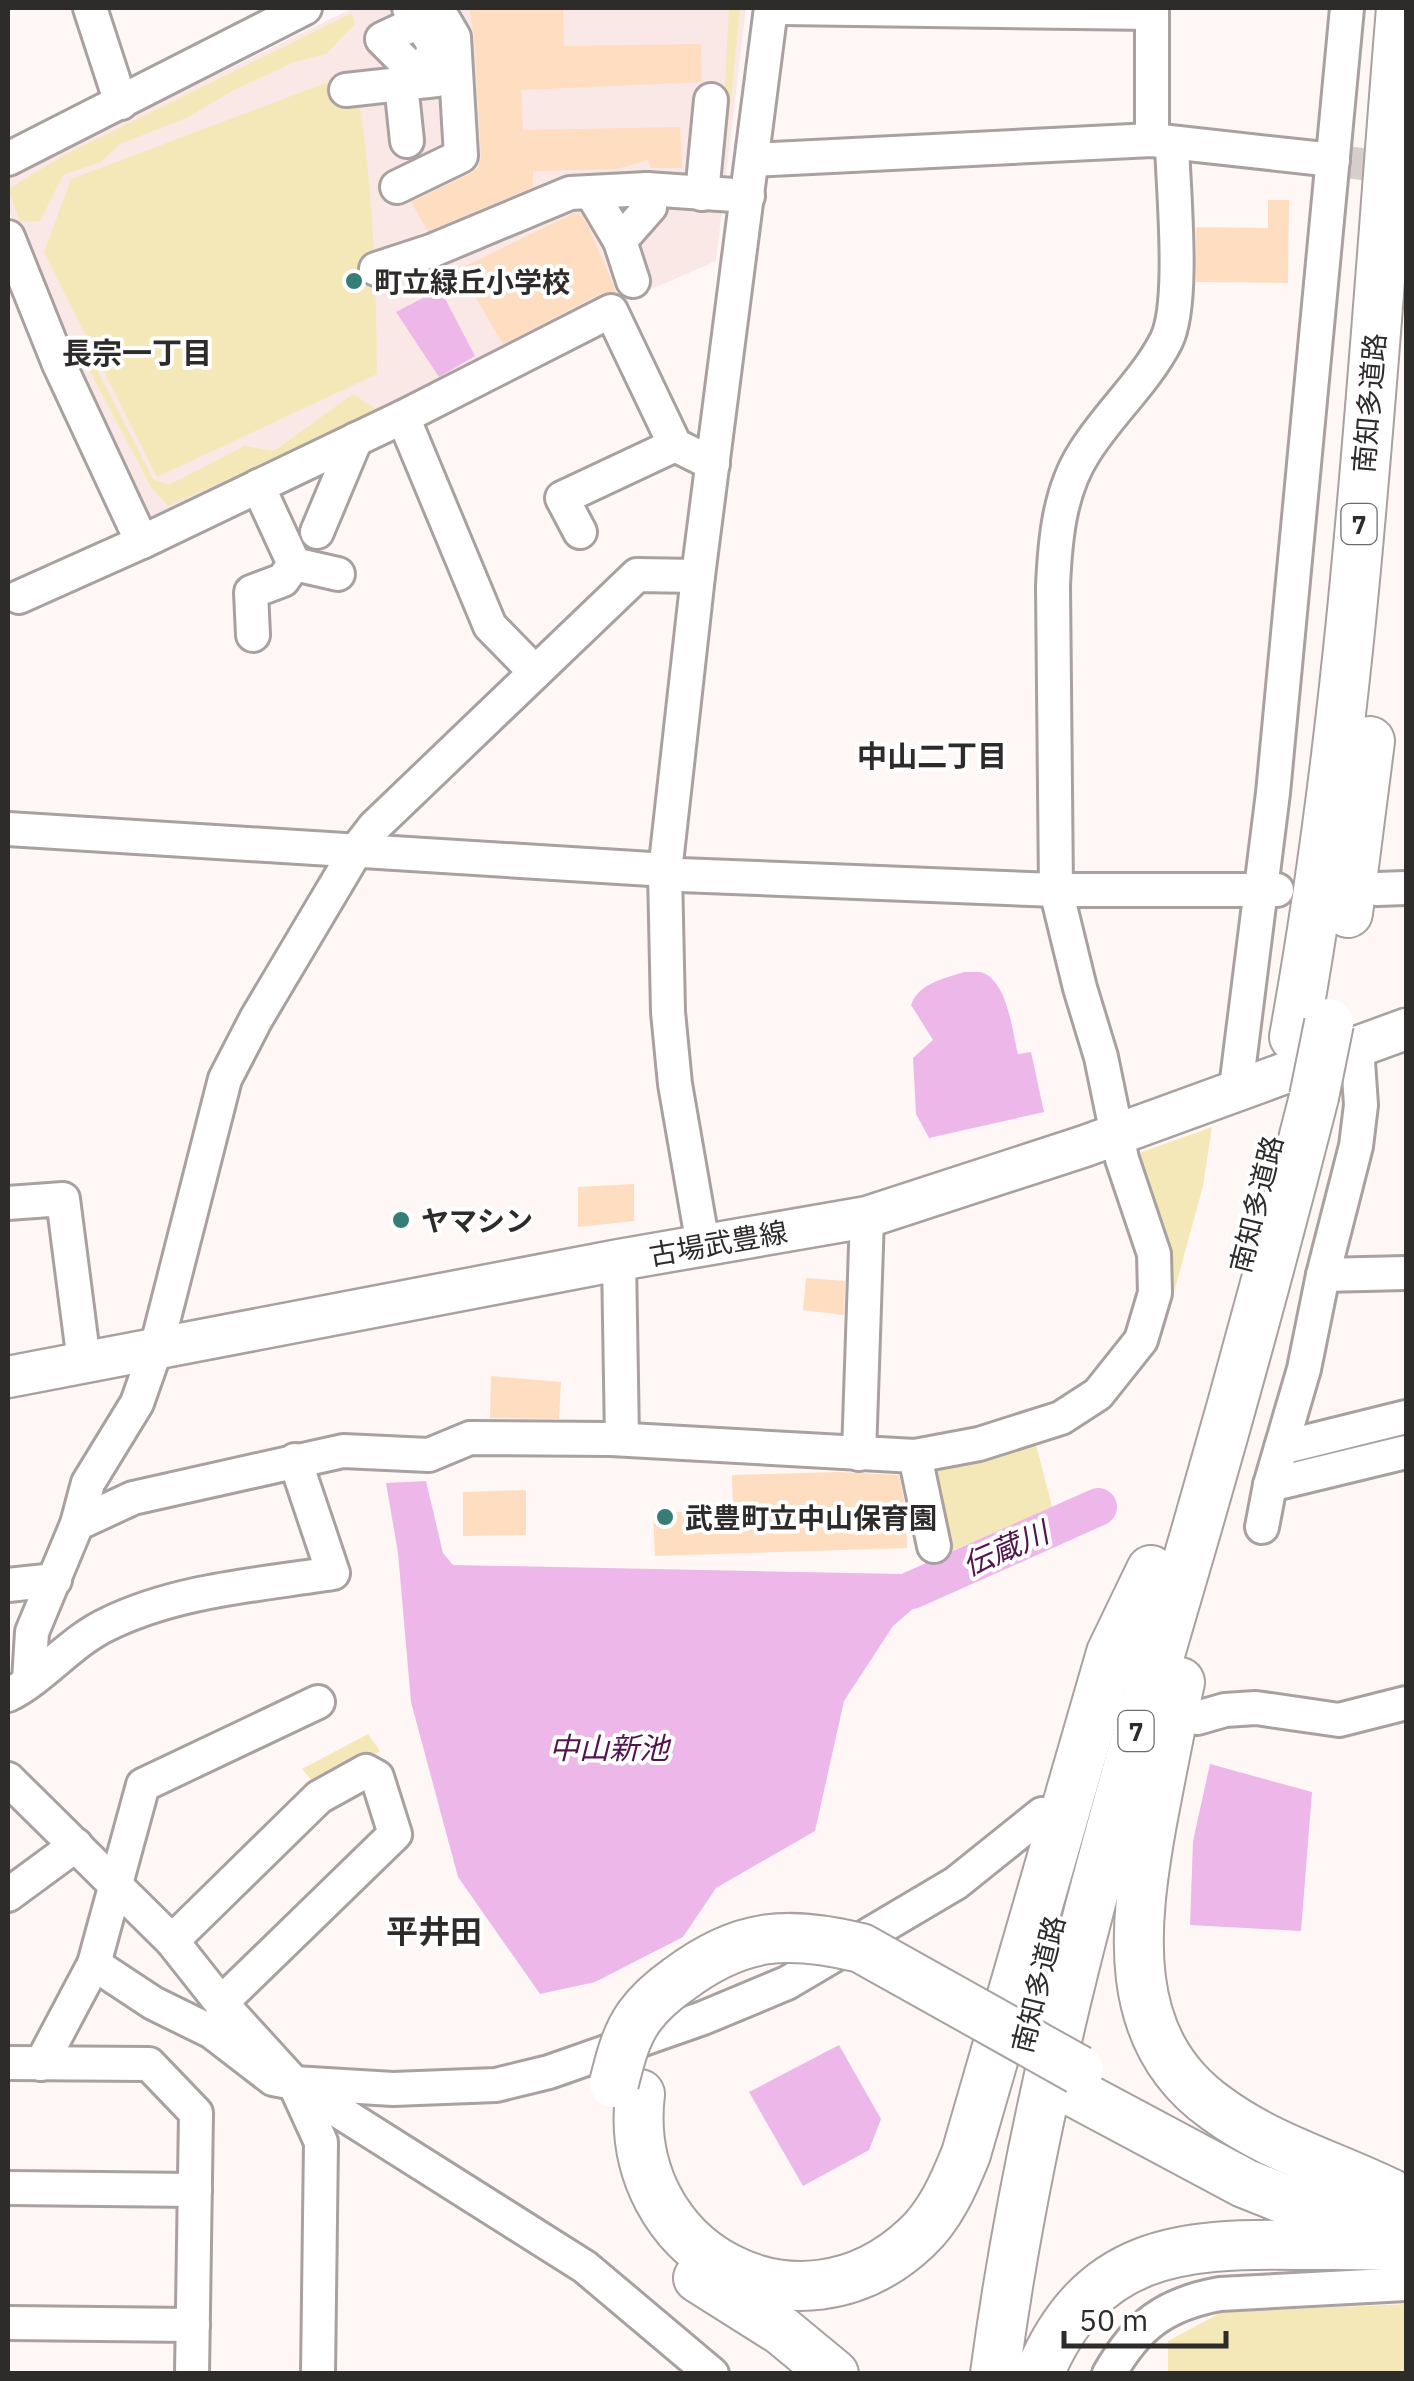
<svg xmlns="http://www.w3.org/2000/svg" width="1414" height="2381" font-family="'IBM Plex Sans','Noto Sans JP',sans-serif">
<rect width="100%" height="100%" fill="#fff7f5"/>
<polygon fill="#f9e8e5" points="353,8 746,8 716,261 622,302 145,526 8,209 10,176"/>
<g fill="#f5e8b8">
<polygon points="729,8 740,8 729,117 721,159"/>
<polygon points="352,13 355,24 326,54 294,62 234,90 186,118 120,144 101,162 63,175 40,221 20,222 8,189 66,154"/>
<path d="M339,78L357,89C373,184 376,278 377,374L157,477L44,252L71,179Z"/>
<polygon points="90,356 153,479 169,485 244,446 274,451 353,394 380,412 168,506 151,487 84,360"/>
<polygon points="1212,1127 1203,1186 1173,1296 1154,1254 1122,1159"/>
<polygon points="1034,1437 1053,1510 951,1551 929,1470"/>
<polygon points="368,1734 380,1751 317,1787 302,1769"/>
<polygon points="1406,2304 1406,2373 1168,2373 1168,2341 1222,2312"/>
</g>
<g fill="#edb8e9">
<polygon points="440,289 475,356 439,377 396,312"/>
<path d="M964,972C965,972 980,972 981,972C1008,981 1012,1031 1018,1054L1031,1052L1044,1112L929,1138L916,1114L913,1058L933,1040L911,1005C919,983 943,979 964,972Z"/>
<polygon points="426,1481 443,1553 453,1565 901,1574 921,1602 893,1626 844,1701 815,1831 716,1888 683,1937 595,1982 540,1994 458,1877 411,1702 398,1553 386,1483"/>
<polygon points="1210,1764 1312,1792 1301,1931 1190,1925 1193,1841"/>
<polygon points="839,2045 881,2119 869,2150 803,2186 749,2092"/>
</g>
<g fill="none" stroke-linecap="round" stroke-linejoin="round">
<polyline stroke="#edb8e9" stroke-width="38" points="912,1590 1098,1507"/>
</g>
<g fill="#feddc1">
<polygon points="469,8 563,8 564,46 701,44 702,82 521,90 523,130 680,127 682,168 651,168 648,160 617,169 533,171 533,187 428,231 411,202 470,174 478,167 481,156 474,36"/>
<polygon points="1268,200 1289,200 1288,283 1196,282 1196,227 1268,228"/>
<polygon points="574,213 580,213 588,226 617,293 602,293 503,344 459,269"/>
<polygon points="634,1184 634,1221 578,1227 578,1187"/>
<polygon points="806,1278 845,1281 844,1315 803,1310"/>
<polygon points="491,1376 561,1382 559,1419 490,1418"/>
<polygon points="839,1472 899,1475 906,1509 907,1548 655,1556 653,1513 733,1510 732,1475"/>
<polygon points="526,1490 526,1535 463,1536 463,1492"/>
</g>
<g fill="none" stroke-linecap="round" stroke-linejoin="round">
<polyline stroke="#d5cecd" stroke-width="32" stroke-dasharray="32 16" stroke-linecap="butt" points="1333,160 1406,170"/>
<g stroke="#a8a19f" stroke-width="38">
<g id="minor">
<polyline points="90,8 121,103"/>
<polyline points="409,8 432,41 434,58 413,70 382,39 416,23 412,16"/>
<polyline points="782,8 1152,13"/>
<polyline points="1152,8 1152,140"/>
<polyline points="401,84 407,141"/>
<polyline points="346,90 437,80"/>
<polyline points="8,159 305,8"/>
<polyline points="752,160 1152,140 1333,160"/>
<polyline points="397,187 461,156 454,37 437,8"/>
<polyline points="591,192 620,241 650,207 647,189"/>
<polyline points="702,194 711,100"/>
<polyline points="8,237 59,364 142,542 403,417 611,311 675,445 713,464"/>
<polyline points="620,241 633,281"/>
<polyline points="376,269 431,251 570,193 647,189 748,196"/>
<polyline points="403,417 490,626 535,672"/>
<polyline points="317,532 356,439"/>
<polyline points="580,532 562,498 675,445"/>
<polyline points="294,564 338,574"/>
<polyline points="19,597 142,542"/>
<polyline points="253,635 251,592 283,580 294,564 258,486"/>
<polyline points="8,829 651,869 680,875 1056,890 1277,890"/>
<polyline points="1377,889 1406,888"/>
<polyline points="1236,1088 1273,793 1347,8"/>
<polyline points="8,1203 63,1199 84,1362"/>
<polyline points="703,1245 675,1084 668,1012 665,872 698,576 771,8"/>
<polyline points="619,1260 622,1439"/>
<polyline points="1323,1275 1406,1273"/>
<polyline points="1281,1448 1406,1417"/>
<polyline points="859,1454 867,1217"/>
<polyline points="915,1456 934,1546"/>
<polyline points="1270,1485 1406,1452"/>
<path d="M77,1524L133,1498L343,1451L429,1455L470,1438L611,1439L915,1456L979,1444L1061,1418L1098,1394L1141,1340L1155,1293L1154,1254L1122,1159L1101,1057L1080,988L1056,890L1053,586C1055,541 1059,492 1084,453C1108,414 1145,382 1166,341C1185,304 1173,189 1172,143"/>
<polyline points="1262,1527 1270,1485 1304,1369 1323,1275 1356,1146 1361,1105 1357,1047"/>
<polyline points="8,1585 55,1580"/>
<polyline points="29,1681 32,1632 77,1524 88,1483 137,1403 156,1349 225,1079 256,1019 357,849 374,827 637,575 698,576"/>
<path d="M8,1695C43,1678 71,1641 108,1624C178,1590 257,1585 333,1573L295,1460"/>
<polyline points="1197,1718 1225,1710 1256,1708 1339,1720 1406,1703"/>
<polyline points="8,1779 172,1941 221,2003 294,2083 585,2267 712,2374"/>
<polyline points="8,1895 76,1845"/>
<polyline points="172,1941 319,1797 366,1771 377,1777 395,1834 221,2003"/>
<polyline points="94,1964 153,2003 212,2032 273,2079 294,2083 393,2089 496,2085 549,2072 703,2018 787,1983 956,1883 1042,1814"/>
<polyline points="8,2063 149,2064 196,2113 192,2374"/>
<polyline points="41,2064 94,1964 143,1785 318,1702"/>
<polyline points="294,2083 321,2142 318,2374"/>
<polyline points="8,2188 195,2190"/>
<polyline points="8,2323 193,2325"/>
<path d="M1109,2374C1137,2325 1165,2304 1220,2294L1406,2284"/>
</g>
</g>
<g stroke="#a8a19f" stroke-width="45">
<polyline id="major" points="8,1377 619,1260 867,1217 1085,1146 1406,1029"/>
</g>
<g stroke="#a8a19f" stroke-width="52">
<g id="highway">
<polyline points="1348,913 1370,741"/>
<path d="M1294,1037C1356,697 1373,351 1401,8"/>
<path d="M1180,1682C1170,1729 1161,1776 1152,1823C1134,1925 1119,2039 1216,2108C1274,2151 1344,2168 1406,2201"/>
<polyline points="1070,2090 1244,2183 1376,2236"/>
<path d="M640,2094C621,2253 798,2349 916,2238C940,2216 954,2184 966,2154L1111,1653L1151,1570"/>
<polyline points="698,2278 782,2331 834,2374"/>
<path d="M995,2374C1031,2102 1105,1841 1182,1579C1229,1419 1273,1258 1314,1097"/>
<path d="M1039,2374C1091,2250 1179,2243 1299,2245C1334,2245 1371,2244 1406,2247"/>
</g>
</g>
<use href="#minor" stroke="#fff" stroke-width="32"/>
<use href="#major" stroke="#fff" stroke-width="40"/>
<use href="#highway" stroke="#fff" stroke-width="48"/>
<g stroke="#a8a19f" stroke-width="52" stroke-linecap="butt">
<g id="highway-bridge">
<polyline points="1314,1097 1329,1023"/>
<path d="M614,2083C620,2060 625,2037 639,2017C649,2003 664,1990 678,1980C740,1933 787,1930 861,1948L1079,2070"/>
</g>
</g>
<use href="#highway-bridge" stroke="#fff" stroke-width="48"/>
</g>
<g fill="#367d78" stroke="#fff" stroke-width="4">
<circle cx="354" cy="281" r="10"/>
<circle cx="401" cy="1220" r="10"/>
<circle cx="665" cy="1517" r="10"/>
</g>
<g text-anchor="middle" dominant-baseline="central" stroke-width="8" stroke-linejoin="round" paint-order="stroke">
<g fill="#fff" stroke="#6d6b6b" stroke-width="2.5">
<rect x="1341.5" y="504" width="35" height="40" rx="8"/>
<rect x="1118.5" y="1711" width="35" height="40" rx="8"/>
</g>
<g font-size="25" font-weight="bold" fill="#2e2b2b">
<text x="1359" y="524">7</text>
<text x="1136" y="1731">7</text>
</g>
<g font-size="28" font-weight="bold" fill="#2e2b2b" stroke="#fff" text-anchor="start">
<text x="374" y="281">町立緑丘小学校</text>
<text x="421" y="1220">ヤマシン</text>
<text x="685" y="1517">武豊町立中山保育園</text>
</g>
<g font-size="28" fill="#2e2b2b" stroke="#fff">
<text transform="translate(1369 403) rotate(-85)">南知多道路</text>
<text transform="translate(1256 1204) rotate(-76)">南知多道路</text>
<text transform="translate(718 1243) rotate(-10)">古場武豊線</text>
<text transform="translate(1038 1984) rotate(-76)">南知多道路</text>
</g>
<g font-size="30" font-weight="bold" fill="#2e2b2b" stroke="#fff">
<text x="137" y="352">長宗一丁目</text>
<text x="932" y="755">中山二丁目</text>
</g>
<g font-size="30" font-style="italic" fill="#51144f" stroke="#fff">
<text transform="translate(1005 1548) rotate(-24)">伝蔵川</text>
<text x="609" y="1747">中山新池</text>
</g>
<g font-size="32" font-weight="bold" fill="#2e2b2b" stroke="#fff">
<text x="434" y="1931">平井田</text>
</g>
</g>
<rect width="1414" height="2381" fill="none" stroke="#2e2b2b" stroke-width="20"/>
<path d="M1064 2331v15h162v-15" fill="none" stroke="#2e2b2b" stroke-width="5"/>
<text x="1079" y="2331" font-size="30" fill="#2e2b2b" stroke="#ffffff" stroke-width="8" paint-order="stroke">50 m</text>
</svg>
